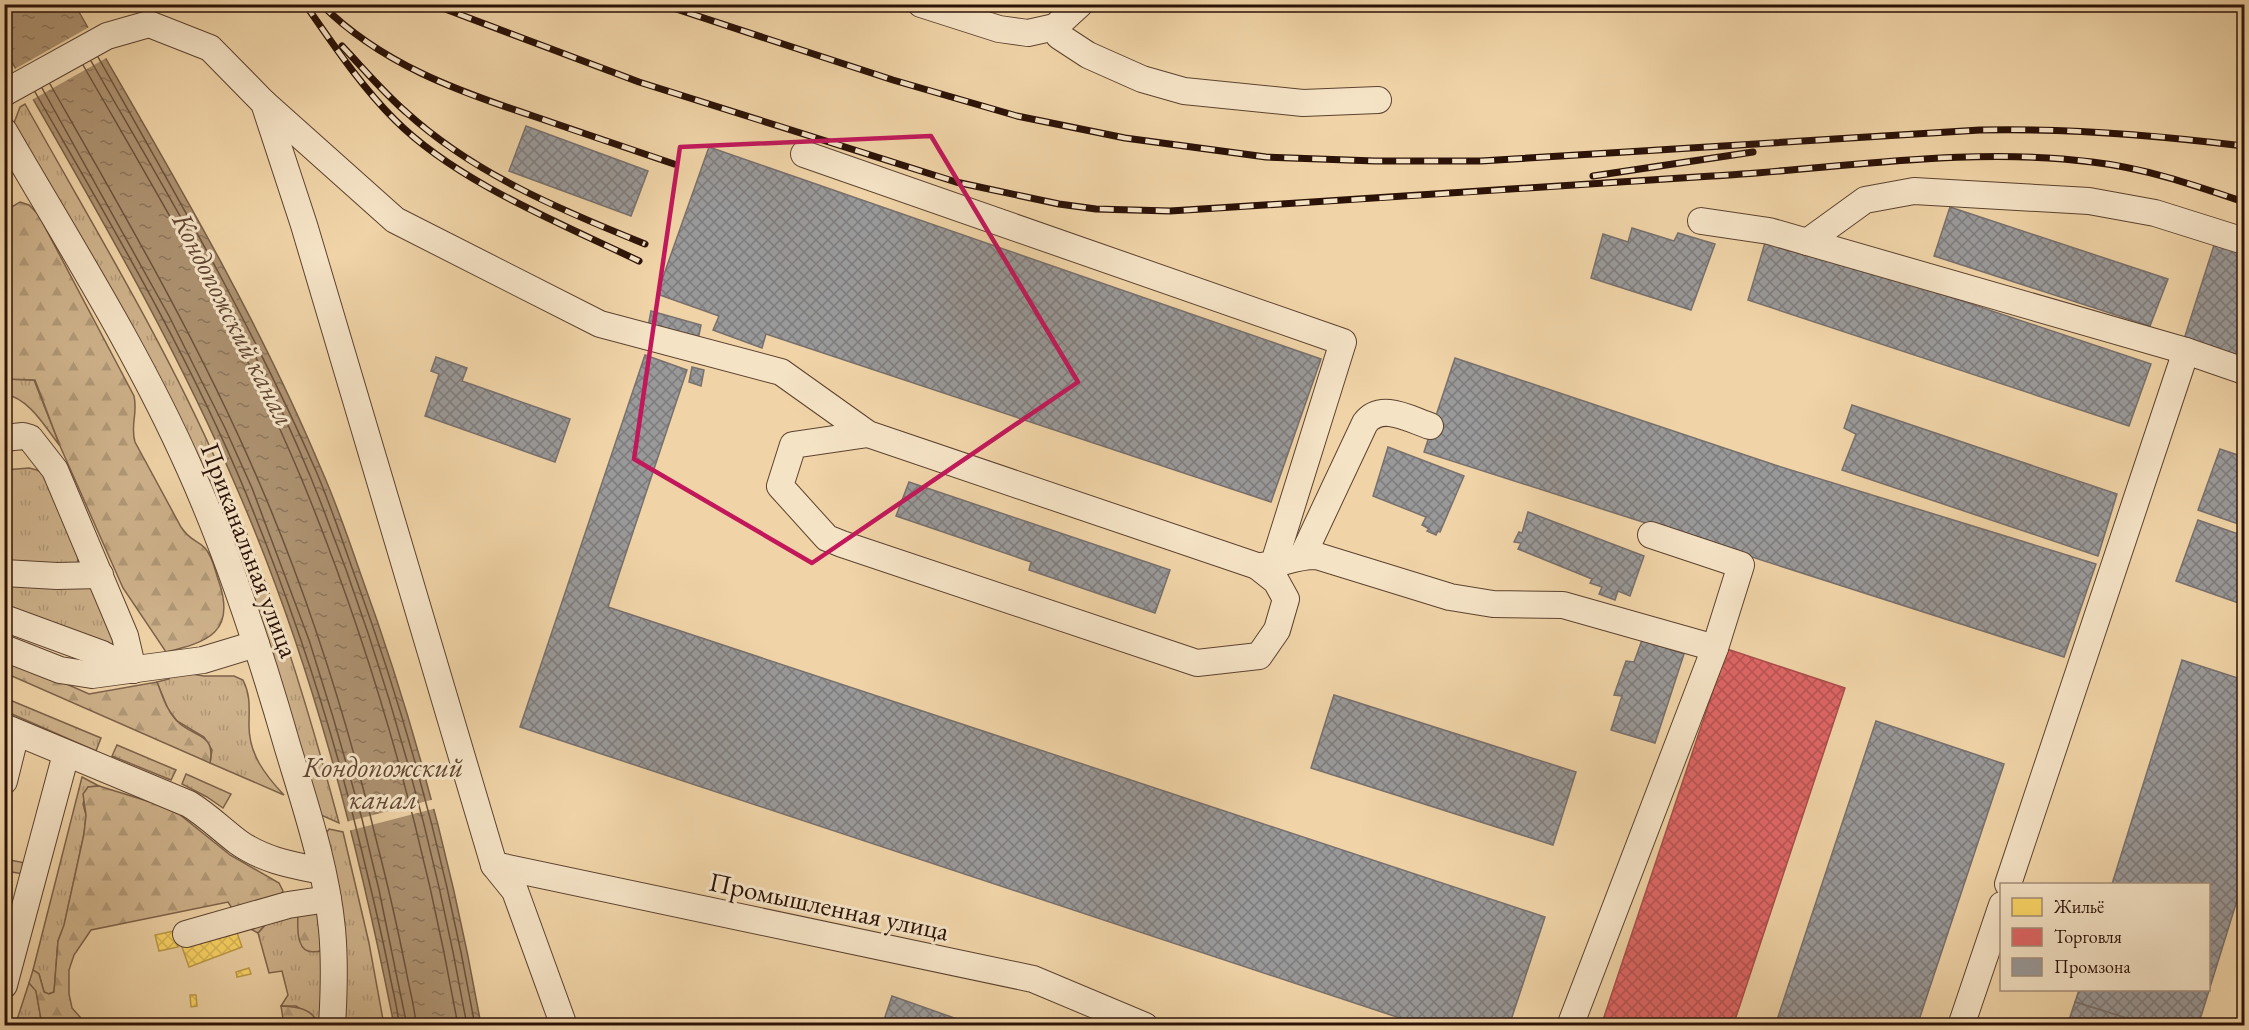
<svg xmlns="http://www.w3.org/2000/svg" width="2249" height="1030" font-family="'EB Garamond',serif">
<defs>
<pattern id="grass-tufts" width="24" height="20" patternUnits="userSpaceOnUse" patternTransform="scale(1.5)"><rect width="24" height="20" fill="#cfb38c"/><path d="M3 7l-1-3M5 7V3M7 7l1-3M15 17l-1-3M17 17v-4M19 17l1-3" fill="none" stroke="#b29977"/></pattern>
<pattern id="forest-firs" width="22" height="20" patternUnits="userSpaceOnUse" patternTransform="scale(1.5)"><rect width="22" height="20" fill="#cfb38c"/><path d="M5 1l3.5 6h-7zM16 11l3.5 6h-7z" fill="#b29977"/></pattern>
<pattern id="water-ripples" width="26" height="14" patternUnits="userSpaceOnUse" patternTransform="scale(1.5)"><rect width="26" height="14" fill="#ad9271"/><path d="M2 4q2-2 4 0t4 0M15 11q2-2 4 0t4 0" fill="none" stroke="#8d765b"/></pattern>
<pattern id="homes-cross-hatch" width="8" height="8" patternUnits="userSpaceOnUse" patternTransform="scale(1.5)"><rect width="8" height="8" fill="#ffd966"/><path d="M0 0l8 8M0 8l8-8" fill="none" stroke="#dbb957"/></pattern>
<pattern id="shops-cross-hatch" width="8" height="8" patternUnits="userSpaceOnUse" patternTransform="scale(1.5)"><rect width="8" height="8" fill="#e06666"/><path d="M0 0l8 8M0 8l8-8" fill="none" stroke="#b65352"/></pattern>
<pattern id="industry-cross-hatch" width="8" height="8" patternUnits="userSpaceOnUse" patternTransform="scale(1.5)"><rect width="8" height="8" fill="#999"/><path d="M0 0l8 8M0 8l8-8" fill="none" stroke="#7d7b7b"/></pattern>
</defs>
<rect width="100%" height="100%" fill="#f0d4a7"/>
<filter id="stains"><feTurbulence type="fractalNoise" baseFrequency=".00333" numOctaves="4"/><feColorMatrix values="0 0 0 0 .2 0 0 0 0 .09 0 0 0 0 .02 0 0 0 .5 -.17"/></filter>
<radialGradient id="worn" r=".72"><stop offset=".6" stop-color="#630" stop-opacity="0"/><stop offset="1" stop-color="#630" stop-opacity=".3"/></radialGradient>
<g fill="url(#grass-tufts)" stroke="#7d624a" stroke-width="1.5">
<path d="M25,104C92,224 164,342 219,467C270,582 307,703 339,823L314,812L281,685L41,172L14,123L20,107Z"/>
<path d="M5,379L34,380L60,446C45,427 30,399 5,394Z"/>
<polygon points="29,468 37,470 44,474 79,550 77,567 5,569 5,470"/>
<polygon points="4,579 95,583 113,637 113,648 5,611"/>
<path d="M168,670L204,676H234L243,680C251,696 249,709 249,726C249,754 265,775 284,795L210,763L212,750L204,737L177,721L168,709L157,682L169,679Z"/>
<polygon points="5,698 101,738 96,751 5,711"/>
<polygon points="117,745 176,770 171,780 112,756"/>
<polygon points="186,774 231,794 223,808 207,797 182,784"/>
<polygon points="82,777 99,786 88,787 83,804 86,815 84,834 64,926 58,941 54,992 48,994 44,992 39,974 33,970"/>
<polygon points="329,829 343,832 369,943 384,1025 342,1025 321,840"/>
<polygon points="4,859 26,863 24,874 5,871"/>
<polygon points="298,910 327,950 322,1025 318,1025 316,1019 296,1006 281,1006 288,995 282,971 269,973 258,933 268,922"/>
<polygon points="29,983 36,990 42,1025 15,1026"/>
</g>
<g fill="url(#forest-firs)" stroke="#7d624a" stroke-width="1.5">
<path d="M20,202L29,205L38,214L134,396C138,414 130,425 135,442L181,527C190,541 196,539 205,548C213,557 215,571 219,582C236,632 208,642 166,652L123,588L60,446L35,380L5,379V214L8,209Z"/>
<path d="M5,657L89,694L157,682C162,695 166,709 176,720C192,738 216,731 210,763L5,673Z"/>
<polygon points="99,786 160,805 179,814 230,855 279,883 283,891 280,896 259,907 263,927 258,933 243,925 228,902 91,930 74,955 69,970 69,994 72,1008 87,1025 42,1025 36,991 29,983 33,970 39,974 44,992 49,994 54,992 58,941 64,925 84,834 86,815 83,794 88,787"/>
<path d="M298,910H317L327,950C321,951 313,953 308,951C295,947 298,921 298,910Z"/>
<path d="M281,1006C297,1007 313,1008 318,1025H284Z"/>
<polygon points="189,1019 221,1025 160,1025 168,1021"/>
</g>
<path fill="url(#water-ripples)" stroke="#795f47" stroke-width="1.5" d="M4,5H75C162,157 254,308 322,471C337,505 349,540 361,575C414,721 454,872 481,1025H394C358,843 312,662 238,491C173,338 87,194 5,50Z"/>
<g fill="#f0d4a7">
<polygon points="91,26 108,57 30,101 13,70"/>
<polygon points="435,799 437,808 348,831 346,822"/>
</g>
<g fill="url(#homes-cross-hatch)" stroke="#bf9d4a" stroke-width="1.5">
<polygon points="235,927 242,947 189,967 182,947"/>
<polygon points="174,931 178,947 159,951 155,935"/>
<polygon points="249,968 251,974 237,977 236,972"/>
<polygon points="190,995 196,995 197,1006 191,1007"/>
</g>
<polygon fill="url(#shops-cross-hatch)" stroke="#aa4d4a" stroke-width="1.5" points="1727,649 1845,688 1733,1026 1601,1026"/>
<g fill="url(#industry-cross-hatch)" stroke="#78706d" stroke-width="1.5">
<polygon points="526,126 648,171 631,216 509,171"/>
<polygon points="709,147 1321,359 1271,502 766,334 762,348 713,330 719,316 657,294"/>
<polygon points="1950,207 2168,279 2150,326 1934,256"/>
<polygon points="1632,228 1674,241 1678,233 1715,244 1691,310 1591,278 1603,234 1628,242"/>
<polygon points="1767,236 2151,364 2129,426 1748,300"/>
<polygon points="2215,242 2244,252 2244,340 2239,357 2184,339"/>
<polygon points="651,311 701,325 698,340 648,327"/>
<polygon points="645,355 687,370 608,607 1545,917 1509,1026 1424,1026 520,727"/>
<polygon points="436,357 467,368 462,381 570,419 555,462 425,416 439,374 431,371"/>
<polygon points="1455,358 1775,465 2096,564 2064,657 1424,452"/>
<polygon points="692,367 704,370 701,386 689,382"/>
<polygon points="1852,405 2117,494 2098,556 1842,470 1856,434 1844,428"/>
<polygon points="1388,447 1464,476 1440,532 1438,531 1436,535 1427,531 1429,529 1422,525 1426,517 1373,496"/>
<polygon points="2220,449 2244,457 2244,526 2198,510"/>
<polygon points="909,482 1170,570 1155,613 1029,570 1031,562 896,516"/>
<polygon points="1528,512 1644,556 1630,596 1618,591 1615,600 1599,594 1602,587 1590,583 1592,579 1518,549 1521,543 1514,542 1519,532 1522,533"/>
<polygon points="2198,520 2244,536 2244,605 2176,581"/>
<polygon points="1642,640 1684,654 1655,743 1611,730 1622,696 1614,695 1626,661 1634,662"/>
<polygon points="2182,660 2244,680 2244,878 2198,1026 2152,1026 2075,1002 2079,990 2208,990 2208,884 2112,884"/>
<polygon points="1334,695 1576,772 1553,845 1311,768"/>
<polygon points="1876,721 2004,764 1917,1026 1775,1026"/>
<polygon points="892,996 977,1026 882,1026"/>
<polygon points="2075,1002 2152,1026 2067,1026"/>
</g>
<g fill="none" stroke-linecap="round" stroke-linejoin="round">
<g stroke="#6c523c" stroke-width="1.5">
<path d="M98,57C175,193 253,327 316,471C331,506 343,543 356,579C409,724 448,873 475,1026"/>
<path d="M91,61C169,197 251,332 311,478C382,654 434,838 467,1026"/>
<path d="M83,65C161,201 242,335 302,480C374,655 425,840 458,1026"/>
<path d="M50,84C124,214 200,344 259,482C310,600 349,726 379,851C389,890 398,930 406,970C409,988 415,1007 416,1026"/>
<polyline points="42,88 169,316 225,428 252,488 309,640 333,717 362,819 379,890 407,1026"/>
<path d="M35,92C109,221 188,353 245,491C293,608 333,729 362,852C372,893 382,934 390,976C393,992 398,1009 399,1026"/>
</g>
<g stroke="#5c422f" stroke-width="28">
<g id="minor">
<polyline points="921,4 999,29 1028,33 1055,27"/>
<polyline points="1080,4 1055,27 1059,36 1088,55 1142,79 1184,91 1303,103 1378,100"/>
<polyline points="4,93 107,36 149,24 210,48 264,103 304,225 494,865 515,891 564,1026"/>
<path d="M264,103L395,220L600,324L781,372L868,434L1257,566C1279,566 1295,555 1317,556L1450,597L1493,604L1563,605L1715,648"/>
<path d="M4,131C68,242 137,350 189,467C229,556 260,651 287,745C305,805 326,866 332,929C335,961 334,993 332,1026"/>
<polyline points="804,154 1343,342 1273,566"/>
<polyline points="1701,221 1769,231 2186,351 2244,371"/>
<polyline points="1807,242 1865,200 1914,191 2089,201 2155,213 2244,241"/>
<polyline points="868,434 793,445 780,486 827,538 842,544 1197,663 1259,656 1277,630 1286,599 1276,581 1257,566"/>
<polyline points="4,438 23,436 30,438 55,470 125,636 133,670"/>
<path d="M1303,555L1365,423C1381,402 1409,419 1430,426"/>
<polyline points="4,573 57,576 100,575"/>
<polyline points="4,618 102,654 133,670"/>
<polyline points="4,648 60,670 92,675 203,660 256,644"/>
<path d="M4,727L189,804C207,815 221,829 238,842C263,860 292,865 322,871"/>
<polyline points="4,781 16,733"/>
<polyline points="494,865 1033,979 1145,1026"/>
<polyline points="2008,884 2186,351"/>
<polyline points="186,934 288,905 328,899"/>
<polyline points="4,985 66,754"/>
<polyline points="1570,1026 1715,648 1741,565 1651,535"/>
<polyline points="1961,1026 2002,905"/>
</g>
</g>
<use href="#minor" stroke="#f5e3c6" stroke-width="26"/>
<g stroke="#2b1207" stroke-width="7">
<g id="rail">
<path d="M305,4C333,44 360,85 395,120C457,182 560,223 639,261"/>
<path d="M321,4C381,64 457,91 536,117C582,133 628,148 674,164"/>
<path d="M432,4L639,82L956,182L1059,204L1096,209L1170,211C1351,200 1532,188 1712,176C1838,169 1966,146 2092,162C2145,168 2194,185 2244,202"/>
<path d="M661,4L893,80L1017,116L1125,138L1266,157L1375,161H1481L1980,130C2069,128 2155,135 2244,146"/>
<path d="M342,46C363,68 383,92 406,112C474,174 561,210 645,244"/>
<polyline points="1593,176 1753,152"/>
</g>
</g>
<use href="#rail" stroke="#f5e3c6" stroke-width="4.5" stroke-dasharray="14" stroke-linecap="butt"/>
</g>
<path fill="none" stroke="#c2185b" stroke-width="4.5" stroke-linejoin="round" d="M931,136L1078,382L812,563L634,459L680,147Z"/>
<g text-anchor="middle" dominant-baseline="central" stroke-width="6" stroke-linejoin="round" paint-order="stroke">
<g font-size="27" fill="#2b1207" stroke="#f5e3c6">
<text transform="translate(250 550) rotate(69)">Приканальная улица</text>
<text transform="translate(829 906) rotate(12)">Промышленная улица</text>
</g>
<g font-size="28" font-style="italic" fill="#5f4531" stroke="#f5e3c6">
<text transform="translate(234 319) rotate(63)">Кондопожский канал</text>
<text x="383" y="767">Кондопожский<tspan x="383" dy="32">канал</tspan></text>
</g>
</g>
<rect width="2249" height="1030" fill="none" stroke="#f0d4a7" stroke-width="24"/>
<rect x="6" y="6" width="2237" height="1018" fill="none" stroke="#2b1207" stroke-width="3"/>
<rect x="12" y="12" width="2225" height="1006" fill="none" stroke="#2b1207" stroke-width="1.5"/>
<rect x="2000" y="883" width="210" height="108" fill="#f5e3c6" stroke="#a48f7a" stroke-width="1.5"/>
<rect x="2012" y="898" width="30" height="18" fill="#ffd966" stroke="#a48f7a" stroke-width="1.5"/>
<text x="2054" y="913" font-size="18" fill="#2b1207">Жильё</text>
<rect x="2012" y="928" width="30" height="18" fill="#e06666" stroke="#a48f7a" stroke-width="1.5"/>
<text x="2054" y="943" font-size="18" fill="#2b1207">Торговля</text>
<rect x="2012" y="958" width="30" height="18" fill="#999999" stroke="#a48f7a" stroke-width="1.5"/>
<text x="2054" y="973" font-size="18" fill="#2b1207">Промзона</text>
<rect width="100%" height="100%" filter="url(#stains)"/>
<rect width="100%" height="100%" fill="url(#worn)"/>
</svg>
